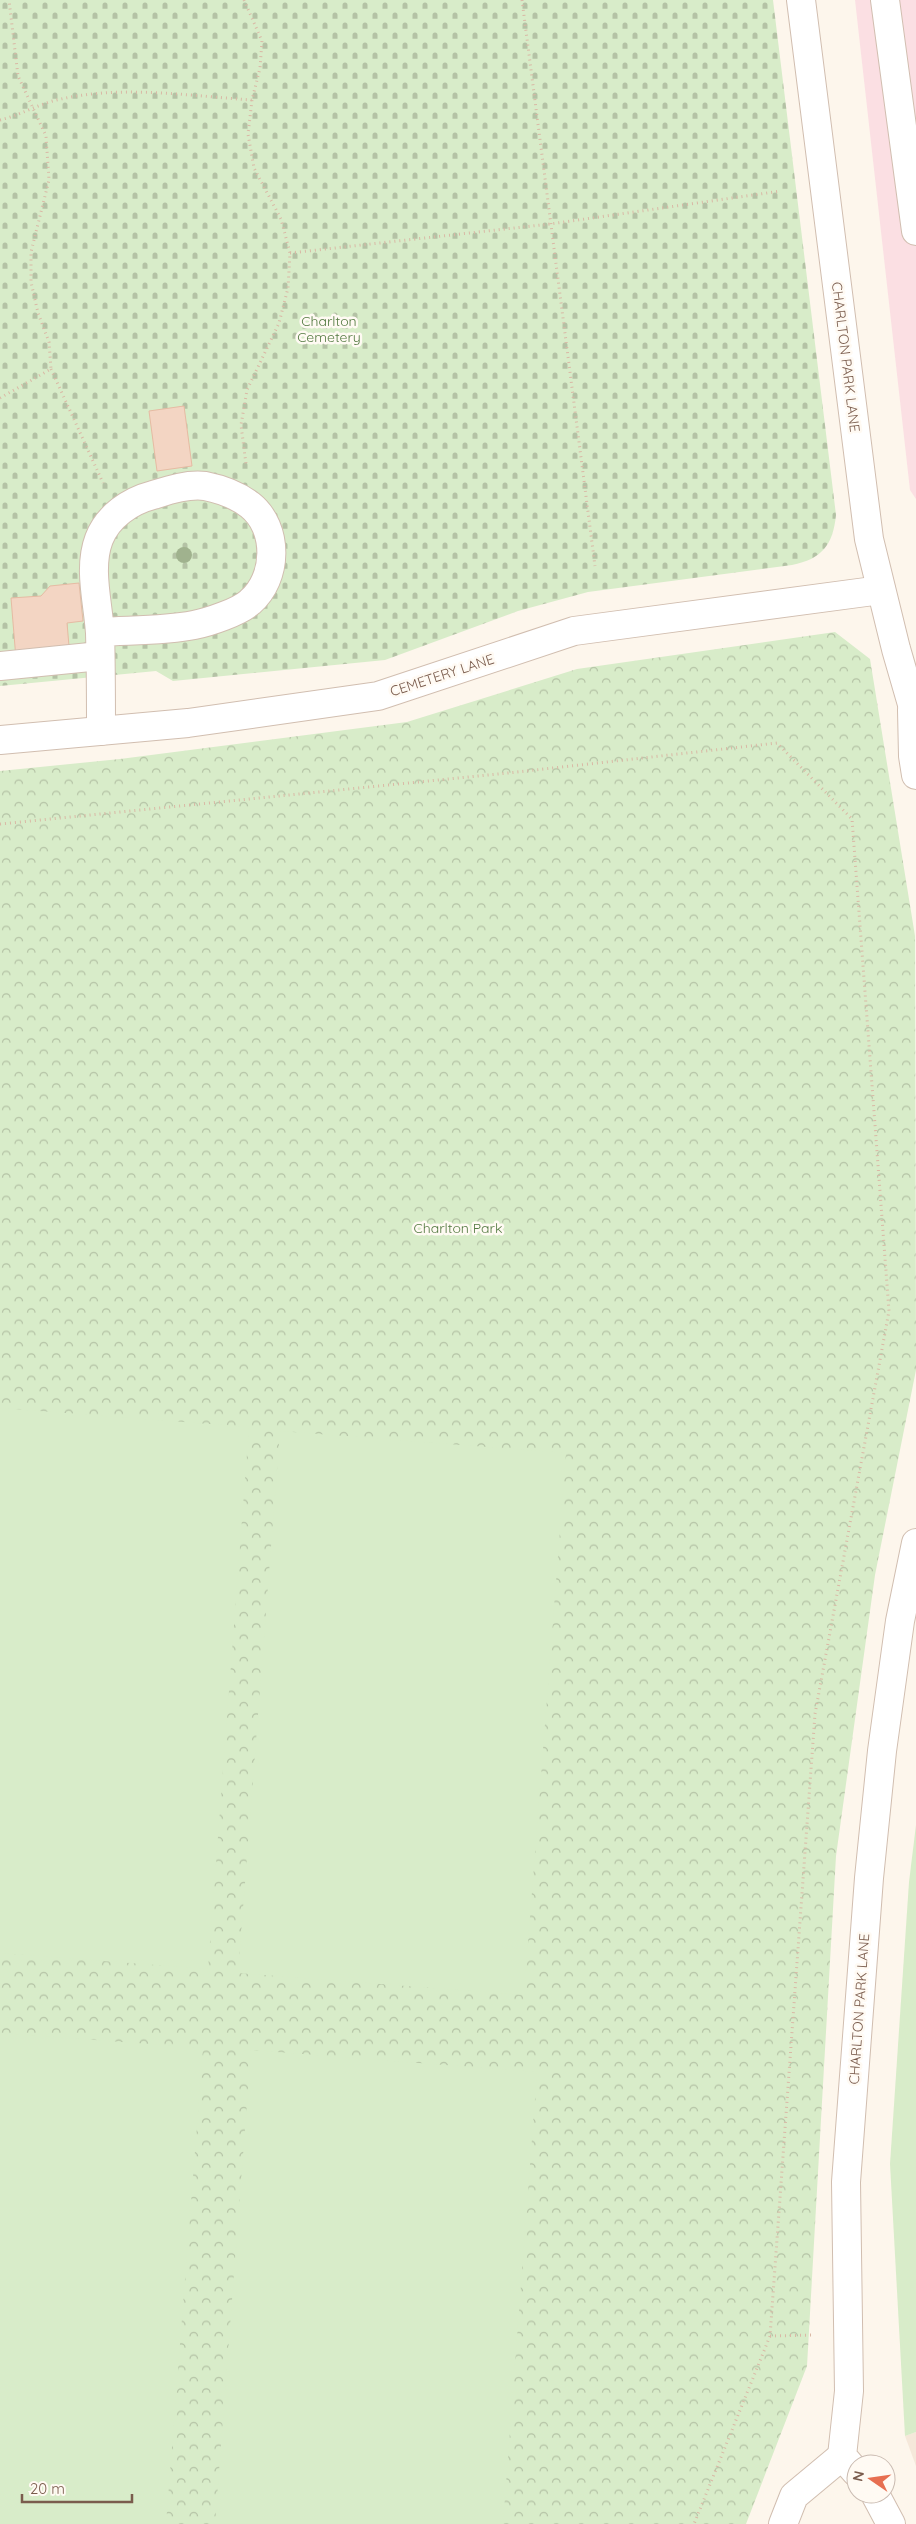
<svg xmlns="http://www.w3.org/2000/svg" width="916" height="2524" font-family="Quicksand,sans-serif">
<defs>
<pattern id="cemetery-stones" width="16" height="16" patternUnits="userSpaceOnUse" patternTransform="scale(1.25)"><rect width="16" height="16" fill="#d8ecc9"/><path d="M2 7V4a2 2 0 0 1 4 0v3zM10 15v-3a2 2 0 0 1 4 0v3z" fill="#b4c2a5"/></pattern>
<pattern id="park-crowns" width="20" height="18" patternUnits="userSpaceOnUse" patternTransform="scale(1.25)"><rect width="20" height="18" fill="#d8ecc9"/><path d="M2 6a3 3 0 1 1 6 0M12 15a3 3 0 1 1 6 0" fill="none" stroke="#b4c2a5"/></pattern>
</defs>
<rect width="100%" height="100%" fill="#fdf6ec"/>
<polygon fill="#f5e8da" points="916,2432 916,2466 905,2436"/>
<polygon fill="#fbdfe3" points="855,0 916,0 916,499 910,490"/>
<path fill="url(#cemetery-stones)" d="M0,0H773L836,515C833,545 822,559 792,565L588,592L518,611L385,660L173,681L156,671L0,686Z"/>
<polygon fill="url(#park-crowns)" points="835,632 870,659 915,936 916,1370 875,1575 836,1856 807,2366 746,2524 0,2524 0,771 120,759 407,722 577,669"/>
<g fill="#d8ecc9">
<polygon points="0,1408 249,1427 208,1969 0,1953"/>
<polygon points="280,1431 566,1453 524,1995 238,1973"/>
<polygon points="916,1825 916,2432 905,2436 890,2164 909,1882"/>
<polygon points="0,2033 203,2048 166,2524 0,2524"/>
<polygon points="251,2050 537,2072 503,2524 215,2524"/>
</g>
<g fill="#f3d5c3" stroke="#e6bba3">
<polygon points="184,406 192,466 157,471 149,411"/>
<polygon points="79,583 83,621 67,623 69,646 16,659 11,598 41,596 50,586"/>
</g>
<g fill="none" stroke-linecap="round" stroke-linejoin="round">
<g stroke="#d1beb0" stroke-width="30">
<g id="minor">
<polyline points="801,0 869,539 896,649 916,718"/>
<polyline points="885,0 916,231"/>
<path d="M100,632C130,630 164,631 194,625C209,622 239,612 250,602C278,578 279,528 250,505C237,495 220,489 205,486C187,484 169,490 153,495C130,501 108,516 99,539C88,568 98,602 100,633C101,665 101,698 101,731"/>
<polyline points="0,666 100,656"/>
<polyline points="912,710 913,756 916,775"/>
<polyline points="0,740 188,723 378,696 574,631 881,590"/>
<polyline points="856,2472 842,2456 849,2391 846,2182 869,1878 882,1751 900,1621 916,1543"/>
<polyline points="875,2494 891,2524"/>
<polyline points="783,2524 794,2496 842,2456"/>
</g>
</g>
<g stroke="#d9b8a5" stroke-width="3" stroke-dasharray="1 4" stroke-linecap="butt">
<polyline points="244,0 262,41 260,68 252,100 248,134 254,168 281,219 290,253 288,288 279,323 247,390 241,425 246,464"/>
<polyline points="522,0 595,566"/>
<path d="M0,120C21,115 40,103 61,99C123,85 190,96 252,100"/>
<polyline points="290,253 550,224 781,191"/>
<polyline points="51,369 103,483"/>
<polyline points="0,398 51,369 49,342 38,313 31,282 31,252 49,180 46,136 18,76 9,0"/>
<polyline points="0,824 508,773 777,743 852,819 889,1311 815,1714 770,2336 694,2524"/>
<polyline points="770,2336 815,2335"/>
</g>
<use href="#minor" stroke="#fff" stroke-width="28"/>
</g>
<circle fill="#a0b28e" cx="184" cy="555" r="8"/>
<g text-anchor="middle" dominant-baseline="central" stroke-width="5" stroke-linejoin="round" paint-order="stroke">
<g font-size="14" fill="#537a41" stroke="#fffaf3">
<text x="329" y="321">Charlton<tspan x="329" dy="16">Cemetery</tspan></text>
<text x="458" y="1228">Charlton Park</text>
</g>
<g font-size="14" fill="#7a5c4d" stroke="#fffaf3">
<text transform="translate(846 357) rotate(83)">CHARLTON PARK LANE</text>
<text transform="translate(442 675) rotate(-18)">CEMETERY LANE</text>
<text transform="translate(859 2009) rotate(-86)">CHARLTON PARK LANE</text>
</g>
</g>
<g transform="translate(871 2479) rotate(283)"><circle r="24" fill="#fffaf3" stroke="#cabbb1"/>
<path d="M0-4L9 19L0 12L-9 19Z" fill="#e76f51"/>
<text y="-8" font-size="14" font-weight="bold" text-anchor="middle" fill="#7a5c4d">N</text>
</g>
<path d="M22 2494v8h110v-8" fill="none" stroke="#7a5c4d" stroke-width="2.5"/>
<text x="30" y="2494" font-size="15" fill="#7a5c4d" stroke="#fffaf3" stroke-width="4" paint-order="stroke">20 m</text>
</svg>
